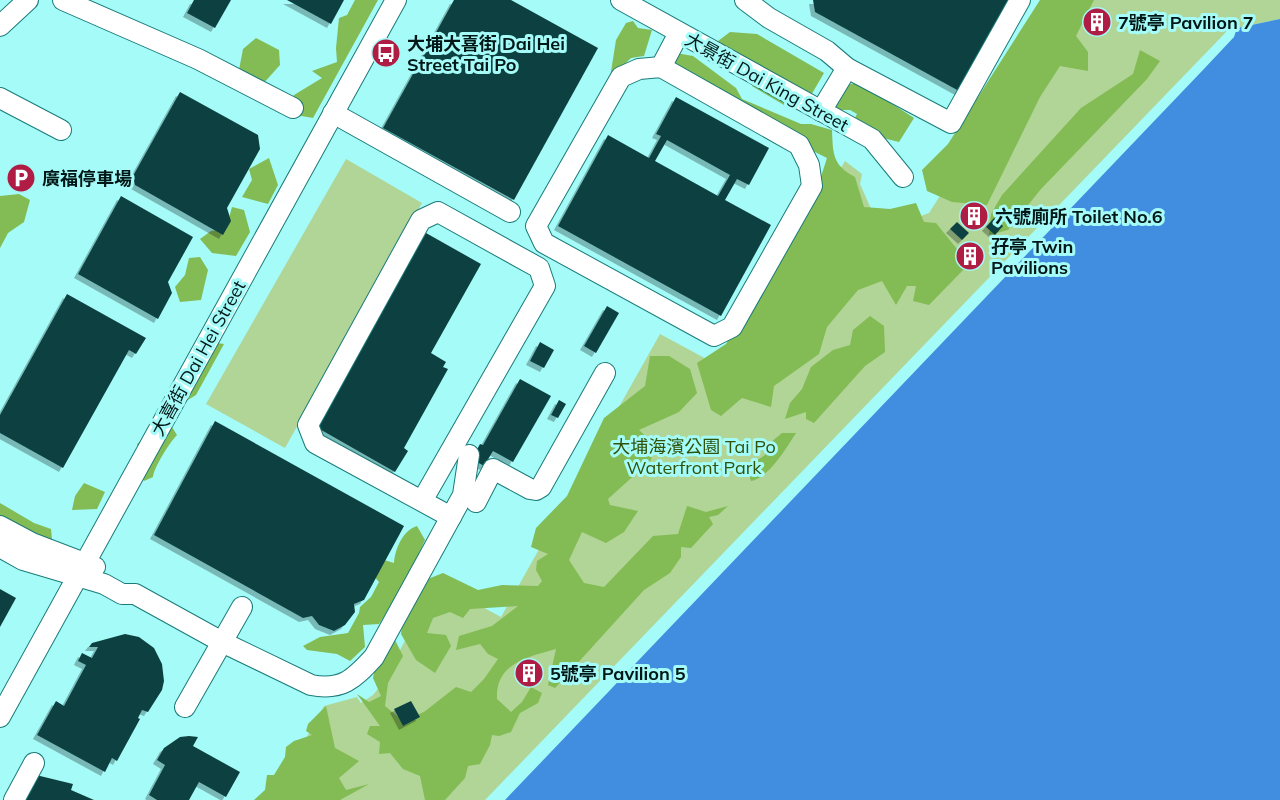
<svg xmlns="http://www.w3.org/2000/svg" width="1280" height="800" font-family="Mulish,'Noto Sans TC',sans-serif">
<defs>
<filter id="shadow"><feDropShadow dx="-4" dy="4" stdDeviation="0" flood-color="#0004"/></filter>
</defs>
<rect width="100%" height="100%" fill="#a4fbf8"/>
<g fill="#b0d596">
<polygon points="1045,0 1280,0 1280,19 1228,30 485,800 272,800 324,706 357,697 361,703 373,695 382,684 436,582 501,617 660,334 725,369 845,161 862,174 860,184 872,211 913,219 929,213 945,188"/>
<polygon points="346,159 422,203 285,448 206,404"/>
</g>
<g fill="#83bb54">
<polygon points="355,0 378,0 313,118 279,112 294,95 322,78 312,71 337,62 336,48 339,18 347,15"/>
<polygon points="1040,0 1094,0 1076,36 1088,52 1088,71 1060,66 1040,97 987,205 952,202 927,191 922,170 948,144"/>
<polygon points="633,21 638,28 652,30 644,56 631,58 610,78 616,40 626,23"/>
<polygon points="730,32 757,34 824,73 810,97 802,92 784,105 752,86 759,72 714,44"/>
<polygon points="256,38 279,50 280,65 262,85 239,70 243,49"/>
<polygon points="1140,50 1160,61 1147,79 1041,189 1008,230 989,235 991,214 1002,195 1081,108 1133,74"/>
<path d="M676,53L693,56L736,88L742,99L801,124H811L832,130C833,153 832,165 855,177L864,207L890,209L916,203L924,222L936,223L969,264L929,305L913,301L916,286H907L896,305L882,281L858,290L827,327L819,354L774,386L771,407L742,398L721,416L711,410L697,363L726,344L819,183L827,158L785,137L662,71Z"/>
<polygon points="860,83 914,118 899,142 883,138 853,122 857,114 850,110 837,110 831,103 850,84"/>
<polygon points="269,158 278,185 268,204 242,197 252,180 249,169"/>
<polygon points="19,194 30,200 24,222 8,233 0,248 0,196"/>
<polygon points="232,207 244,210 250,232 236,256 212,253 200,239 211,231 226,229"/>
<polygon points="200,257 208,270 201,300 180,302 175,287 185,275 189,258"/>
<polygon points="870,316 884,326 885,352 865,366 814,423 806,419 806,412 785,419 790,403 802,389 811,367 833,350 850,345 853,330"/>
<polygon points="211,342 224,344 196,395 186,401 173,389"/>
<path d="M650,356H669L690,369L697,393L679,412L639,430L655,445L651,460L608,499L610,505L638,511L624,532L606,543L582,532L569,560L584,583L604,587L653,536L678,534L687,506L706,512L728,506L718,515L709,517L713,524L691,548L681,547V557L670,573L644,590L555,688L548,685L556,649C528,657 495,663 497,699L511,712L522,702L531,687L542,693L538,703L520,713L511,732L499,736L492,735L490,745L480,764L468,766L465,778L445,800H425L420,776L403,769L390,753L379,754L380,742L367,734L370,726H380L357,694L369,702L381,696L373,678L375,668L394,638L403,656L388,683L385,706L403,721L424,712L456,687L471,692L484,679L498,659L488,654L480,644L456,650L459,636L492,626L518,606L470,609L463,618L450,612L433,618L427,633L446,635L451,646L435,673L416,660L401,634L405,588L443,573L478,590L502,585L538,586L542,581L536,570L537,561L548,554L531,547L536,528L567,496L604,418L645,386Z"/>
<path d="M149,424H170L177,435C170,442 154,467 153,477L144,481L133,467L140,454L137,444L150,434Z"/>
<path d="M782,433H796C787,447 768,479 751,481L746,467L765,455L770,443Z"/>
<polygon points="84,483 105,492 97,509 72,510 75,496"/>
<polygon points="0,503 34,523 51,529 53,550 0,528"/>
<path d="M417,526L425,540L415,562L412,575L379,624L363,625L365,647L350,661L337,654L307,650L303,646L320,637L348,633L359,613L360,607L371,597L379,582L372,574L381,559L394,563C395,549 403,530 417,526Z"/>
<polygon points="326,706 335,748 359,761 339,778 346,790 369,784 340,800 254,800 265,790 267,775 274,775 285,757 286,747 294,741 312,735 306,731 308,724"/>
</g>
<polygon fill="#418ee1" points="1280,19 1280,800 505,800 1202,71 1234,37 1237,28"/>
<g fill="#114140" fill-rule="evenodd" filter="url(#shadow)">
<polygon points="194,0 231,0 215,28 187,13"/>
<polygon points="287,0 344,0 331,24"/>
<polygon points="454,0 511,0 598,48 514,200 383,128"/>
<polygon points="813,0 1008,0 959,91 815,12"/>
<polygon points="1096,15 1104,20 1098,29 1090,24"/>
<polygon points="180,92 258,135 260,149 227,208 231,221 223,235 135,185 133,176"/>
<path d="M676,97L769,148L749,185L737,179L725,200L771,225L721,316L558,226L608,135L649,158L661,136L656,134ZM667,140L730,175L718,196L655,161Z"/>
<polygon points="121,196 193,237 168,282 172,293 158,319 78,274"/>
<polygon points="972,207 983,218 976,226 965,215"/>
<polygon points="994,218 1003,226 995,235 986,227"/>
<polygon points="957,222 969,233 962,240 950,229"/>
<polygon points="426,233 481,264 431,353 446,362 443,367 448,369 404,448 408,451 395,472 316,427"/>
<polygon points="970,243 979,251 970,260 961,251"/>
<polygon points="67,294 146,338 136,354 129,350 63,468 0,433 0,415"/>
<polygon points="607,306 619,313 596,353 584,346"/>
<polygon points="540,342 554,350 544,368 530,361"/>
<polygon points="520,379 551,396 513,462 493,451 484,466 472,459 480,444 483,445"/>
<polygon points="559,400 566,404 558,418 551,415"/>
<polygon points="215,421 404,526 364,600 354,604 355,612 345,625 334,631 319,625 312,616 303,618 154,535"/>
<polygon points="0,589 16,598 0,627"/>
<polygon points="125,634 139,637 154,648 162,664 164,681 162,690 148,712 142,710 138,718 140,719 117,761 112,758 105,772 37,735 56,701 64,706 86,665 78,661 82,653 92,658 98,647 89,647 92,643"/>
<polygon points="529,666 536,673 529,680 521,673"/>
<polygon points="411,701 420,717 403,726 394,709"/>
<polygon points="189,736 198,737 193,746 240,772 226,797 199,782 189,800 157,800 149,795 165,765 157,760 164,748 180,737"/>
<polygon points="36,775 73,784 71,790 94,800 25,800"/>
</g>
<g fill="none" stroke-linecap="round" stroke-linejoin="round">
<g stroke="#1b7b79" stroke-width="22">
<g id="minor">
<polyline points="63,0 198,59 293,108"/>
<polyline points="621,0 872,139 903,177"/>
<polyline points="745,0 769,18 827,51 847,68 951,123 1020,0"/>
<polyline points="0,26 28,0"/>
<polygon points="661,67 799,145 809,165 812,186 732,327 714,336 544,243 536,226 621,77 639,69"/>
<polyline points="661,67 679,33"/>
<polyline points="0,98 61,130"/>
<polyline points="821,111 847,68"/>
<polyline points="333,113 510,212"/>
<polyline points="422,501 545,286 539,268 438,212 421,220 308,425 315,443 451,517"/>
<polyline points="476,502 493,469 530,489 536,490 541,487 605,373"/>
<polyline points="0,526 32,543 95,567"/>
<path d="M0,547L23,560L104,584L122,594H135L222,642L311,685C342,691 354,679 374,657L463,495L469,455"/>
<polyline points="185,707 242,607"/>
<polyline points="0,717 396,0"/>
<polyline points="14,800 34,763"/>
</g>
</g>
<use href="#minor" stroke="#fff" stroke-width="20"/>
</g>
<defs>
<g id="building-disc" transform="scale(1.5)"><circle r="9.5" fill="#af1c44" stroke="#a4fbf8"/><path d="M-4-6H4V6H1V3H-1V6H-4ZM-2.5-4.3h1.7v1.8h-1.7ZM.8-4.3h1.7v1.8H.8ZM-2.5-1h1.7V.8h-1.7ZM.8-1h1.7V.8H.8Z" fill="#fff"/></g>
<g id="bus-disc" transform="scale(1.5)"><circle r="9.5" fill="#af1c44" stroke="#a4fbf8"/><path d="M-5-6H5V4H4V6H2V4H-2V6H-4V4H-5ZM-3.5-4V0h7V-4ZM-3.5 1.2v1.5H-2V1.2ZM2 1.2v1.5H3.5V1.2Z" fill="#fff"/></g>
<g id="parking-disc" transform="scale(1.5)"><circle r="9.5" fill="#af1c44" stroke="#a4fbf8"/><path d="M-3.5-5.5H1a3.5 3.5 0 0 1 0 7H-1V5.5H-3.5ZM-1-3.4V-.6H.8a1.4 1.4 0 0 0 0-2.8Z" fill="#fff"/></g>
</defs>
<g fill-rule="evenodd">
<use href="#building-disc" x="1097" y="22"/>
<use href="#bus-disc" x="386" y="53"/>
<use href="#parking-disc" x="21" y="178"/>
<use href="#building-disc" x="974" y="216"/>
<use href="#building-disc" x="970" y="256"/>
<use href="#building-disc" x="529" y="673"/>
</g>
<g text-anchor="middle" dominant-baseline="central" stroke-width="6" stroke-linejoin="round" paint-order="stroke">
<g font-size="18" font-weight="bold" fill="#001717" stroke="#a4fbf8" text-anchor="start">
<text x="1118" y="22">7號亭 Pavilion 7</text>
<text x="407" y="43">大埔大喜街 Dai Hei<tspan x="407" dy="21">Street Tai Po</tspan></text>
<text x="42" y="178">廣福停車場</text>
<text x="995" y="216">六號廁所 Toilet No.6</text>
<text x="991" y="246">孖亭 Twin<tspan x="991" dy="21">Pavilions</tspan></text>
<text x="550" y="673">5號亭 Pavilion 5</text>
</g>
<g font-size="18" fill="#001717" stroke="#a4fbf8">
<text transform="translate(767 82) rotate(29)">大景街 Dai King Street</text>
<text transform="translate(198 358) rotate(-61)">大喜街 Dai Hei Street</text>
</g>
<g font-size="18" fill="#305309" stroke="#a4fbf8">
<text x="694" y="446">大埔海濱公園 Tai Po<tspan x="694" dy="21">Waterfront Park</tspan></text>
</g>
</g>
</svg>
